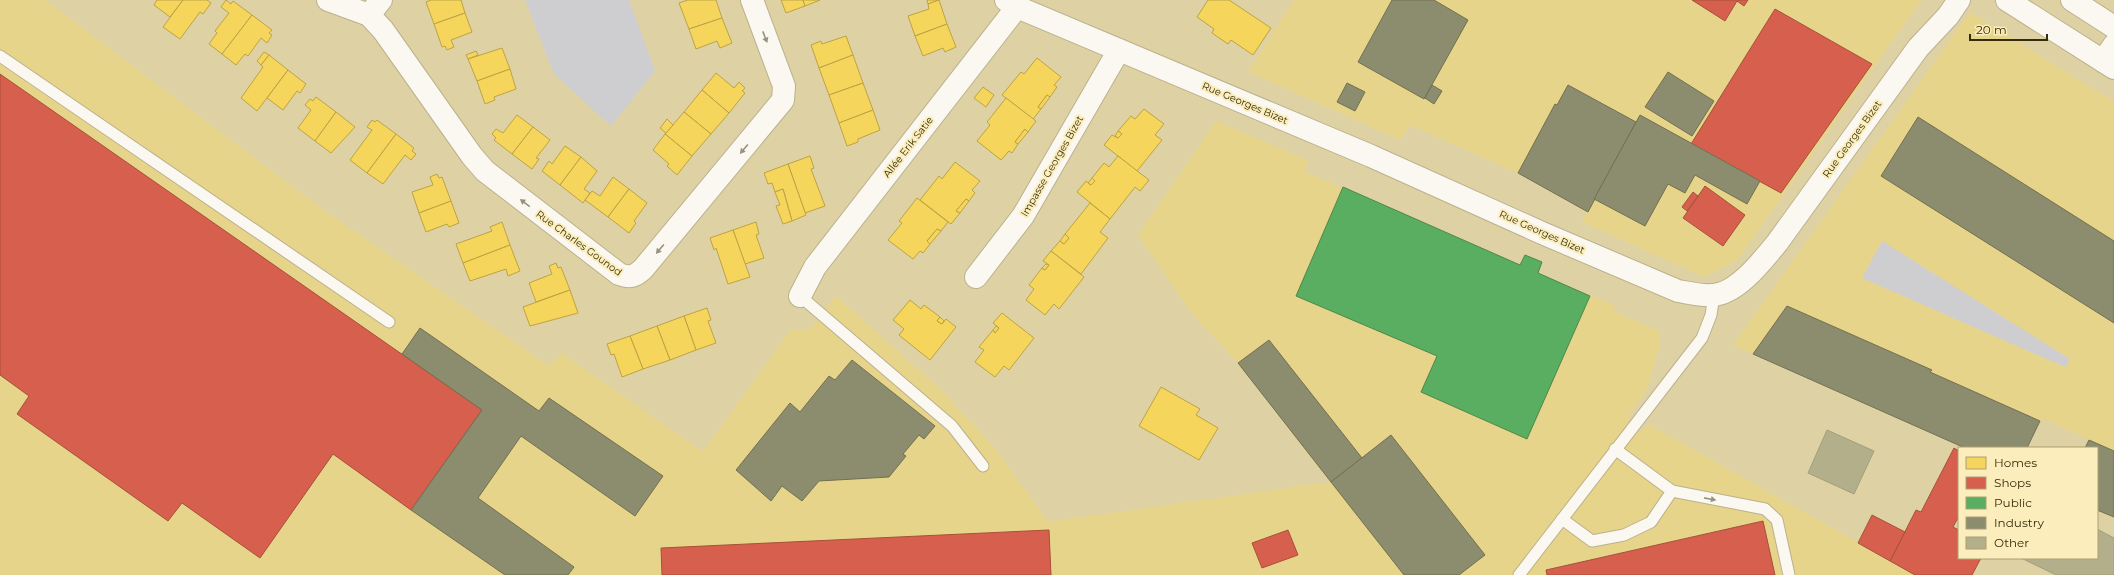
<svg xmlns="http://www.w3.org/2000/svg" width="2114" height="575" font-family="Montserrat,sans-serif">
<rect width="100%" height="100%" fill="#ded2a4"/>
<g fill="#e7d48b">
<polygon points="0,0 45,0 321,208 549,366 562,353 703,452 791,329 810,329 836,296 938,387 968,419 996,449 1048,522 1330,482 1238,363 1189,310 1138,235 1216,121 1309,161 1304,171 1520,265 1525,255 1534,259 1542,262 1538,273 1614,305 1613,311 1659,331 1659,349 1646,392 1627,417 1644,430 1649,424 1915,575 0,575"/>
<polygon points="1294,0 1921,0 1738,259 1704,277 1582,222 1587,211 1518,173 1410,125 1400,140 1248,72"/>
<polygon points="1970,12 2114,102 2114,451 2042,418 2027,448 1965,448 1733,345"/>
</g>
<g fill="#ceced1">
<polygon points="525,0 629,0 655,71 611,126 554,74"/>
<polygon points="1882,241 2070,359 2065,367 1862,278"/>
</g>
<g fill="#f6d55c" stroke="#bca343">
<polygon points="157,0 183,0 170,17 154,5"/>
<polygon points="183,0 207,0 211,3 203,14 200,12 180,39 163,27"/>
<polygon points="226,0 231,4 233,1 252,15 222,54 209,44 217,33 215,31 229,13 221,7"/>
<polygon points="431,0 461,0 465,13 434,24 426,2"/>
<polygon points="688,0 716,0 722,18 689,29 679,3"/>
<polygon points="781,0 803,0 805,6 786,13"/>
<polygon points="803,0 820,0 805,6"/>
<polygon points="927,0 939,0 928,4"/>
<polygon points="939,0 947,24 915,36 908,16 929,9 928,4"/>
<polygon points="1208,0 1229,0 1271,28 1253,55 1231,40 1228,44 1212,33 1214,29 1197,17"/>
<polygon points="465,13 472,32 451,40 454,47 447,50 445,46 442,47 434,24"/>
<polygon points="252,15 272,30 269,33 272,35 267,43 261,38 248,56 245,54 236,65 222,54"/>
<polygon points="722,18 732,43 720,48 717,41 696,49 689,29"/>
<polygon points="947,24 956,47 945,52 943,48 923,56 915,36"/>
<polygon points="846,36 853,55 819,68 811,45 821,41 822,44"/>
<polygon points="502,48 510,69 477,81 468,59"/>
<polygon points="476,51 478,55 468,59 466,55"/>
<polygon points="264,52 269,55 261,65 257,61"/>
<polygon points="269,55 288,70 257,111 241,98 263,67 261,65"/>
<polygon points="853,55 863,83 829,95 819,68"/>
<polygon points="1037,58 1061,77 1054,85 1057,87 1050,97 1047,95 1038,107 1041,109 1033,119 1002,95 1021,72 1024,74"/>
<polygon points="510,69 516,89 494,97 495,100 485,104 477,81"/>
<polygon points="288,70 306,84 300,93 297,91 283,110 267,98"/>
<polygon points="716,73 734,88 739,82 745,88 742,91 745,93 729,113 702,90"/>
<polygon points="863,83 873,110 839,123 829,95"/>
<polygon points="983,87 994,95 986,107 974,98"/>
<polygon points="702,90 729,113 711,134 684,112"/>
<polygon points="1047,95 1050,97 1041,109 1038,107"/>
<polygon points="316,97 336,112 315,141 298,128 311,110 305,105 310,99 313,101"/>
<polygon points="1006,98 1036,121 1028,132 1025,129 1015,142 1018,144 1012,153 1009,151 1001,160 977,141 990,125 987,122"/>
<polygon points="1144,109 1164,124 1155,135 1162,140 1137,171 1104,145 1112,135 1118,138 1122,134 1118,131 1131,116 1135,119"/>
<polygon points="873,110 880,130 858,139 858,142 847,146 839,123"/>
<polygon points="336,112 355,127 331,153 315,141"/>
<polygon points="684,112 711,134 692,156 665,134"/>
<polygon points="517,115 533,127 512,154 494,140 496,138 492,134 496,129 503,133"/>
<polygon points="667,119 673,125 666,133 660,128"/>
<polygon points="372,120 375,122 377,120 396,134 367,173 350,160 372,130 367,127"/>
<polygon points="533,127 550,140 536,158 539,159 532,169 512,154"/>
<polygon points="1025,129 1028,132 1018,144 1015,142"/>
<polygon points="1118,131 1122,134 1118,138 1115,136"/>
<polygon points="396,134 414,148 412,151 416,154 411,160 405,155 383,184 367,173"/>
<polygon points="665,134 692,156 677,175 667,166 669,164 653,150"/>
<polygon points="565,146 581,157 560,185 542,171 549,161 552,164"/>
<polygon points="810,156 814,168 811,169 825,206 805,213 788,164"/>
<polygon points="1118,156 1149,180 1140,191 1135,187 1110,219 1077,192 1086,181 1091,185 1095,181 1092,178 1104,163 1109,167"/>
<polygon points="581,157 597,171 584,189 590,193 583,203 560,185"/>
<polygon points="955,162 980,181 972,190 975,193 969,201 966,199 956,211 960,213 951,224 920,200 939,176 942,179"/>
<polygon points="788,164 806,215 792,221 783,189 775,192 772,183 768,184 764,173"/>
<polygon points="437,174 439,178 442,177 451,201 419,213 412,192 433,185 430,177"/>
<polygon points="613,177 629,189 608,217 585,200 592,191 600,196"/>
<polygon points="1092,178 1095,181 1091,185 1088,183"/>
<polygon points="629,189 647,203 634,221 636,223 629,233 608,217"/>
<polygon points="783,189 792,221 783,224 776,206 780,205 775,192"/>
<polygon points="917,198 948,222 941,231 937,229 927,241 930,244 923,253 920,251 913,259 888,240 902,223 899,221"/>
<polygon points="966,199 969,201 960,213 956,211"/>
<polygon points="451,201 459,223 449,227 447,224 426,232 419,213"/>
<polygon points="1090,203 1110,219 1100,232 1108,238 1081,274 1051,251 1060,241 1064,244 1067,240 1069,238 1065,234"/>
<polygon points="502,222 510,245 463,263 456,244 492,231 490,227"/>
<polygon points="756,222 759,234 756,235 764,258 745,264 733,230"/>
<polygon points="937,229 941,231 930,244 927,241"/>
<polygon points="733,230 750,277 728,284 716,248 714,250 710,238"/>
<polygon points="1065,234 1069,238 1064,244 1060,241"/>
<polygon points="510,245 520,271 508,276 506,269 470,281 463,263"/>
<polygon points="1051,251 1084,277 1059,309 1054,304 1045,315 1026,300 1034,289 1029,285 1042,268 1045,270 1049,265 1043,261"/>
<polygon points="556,263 558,268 561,267 570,290 536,302 529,283 552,274 549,266"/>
<polygon points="1046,264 1049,265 1045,270 1042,268"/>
<polygon points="570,290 578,313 530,326 523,307"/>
<polygon points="910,300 921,309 924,305 940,317 937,321 942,324 946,319 956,327 930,360 899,335 904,329 893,320"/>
<polygon points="707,308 711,320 708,321 716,343 696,350 684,316"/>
<polygon points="1002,313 1034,338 1009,370 1004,366 995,377 975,362 984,350 979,347 993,330 995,333 999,328 993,323"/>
<polygon points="684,316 696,350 670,360 657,326"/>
<polygon points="940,317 944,321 942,324 937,321"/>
<polygon points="657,326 670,360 643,369 630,336"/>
<polygon points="996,326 999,328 995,333 993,330"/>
<polygon points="630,336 643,369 622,377 614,354 611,355 607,344"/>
<polygon points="1161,387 1200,409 1196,415 1218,428 1199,460 1139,426"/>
</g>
<g fill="#d6604d" stroke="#a65138">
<polygon points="1692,0 1748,0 1744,6 1737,1 1725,21"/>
<polygon points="1775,9 1872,64 1781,193 1691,144"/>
<polygon points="0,74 482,410 411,510 333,454 260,558 182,503 168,521 17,414 29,396 0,375"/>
<polygon points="1705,186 1745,215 1723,246 1683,218"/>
<polygon points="1693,192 1698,196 1687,211 1682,207"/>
<polygon points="1954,448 1959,451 1959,516 1953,527 1959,530 1959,558 1981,558 1972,575 1915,575 1890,561 1916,510 1921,512"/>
<polygon points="1872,515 1905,532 1890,561 1858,543"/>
<polygon points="1763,521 1775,575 1547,575 1546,570"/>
<polygon points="1049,530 1051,575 662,575 661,548"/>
<polygon points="1288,530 1298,555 1262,568 1252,543"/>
</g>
<polygon fill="#5aae61" stroke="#4f8746" points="1343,187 1520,265 1525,255 1542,262 1538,273 1590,296 1527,439 1421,392 1437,356 1296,296"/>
<g fill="#8c8c6e" stroke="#72704f">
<polygon points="1392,0 1434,0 1468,20 1424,99 1358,62"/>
<polygon points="1668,72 1714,101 1692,136 1645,107"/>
<polygon points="1347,83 1365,92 1355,111 1337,102"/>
<polygon points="1432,85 1442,91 1434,104 1425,98"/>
<polygon points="1568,85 1636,122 1588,212 1518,173 1555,104 1557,105"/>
<polygon points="1640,115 1760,181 1747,204 1695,175 1685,193 1668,184 1645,226 1594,199"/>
<polygon points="1918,117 2114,241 2114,323 1881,176"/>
<polygon points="1787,306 1932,370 1930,372 2040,421 2027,448 1965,448 1753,354"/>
<polygon points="420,328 539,411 549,398 663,476 635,516 521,436 478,498 574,567 568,575 505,575 411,510 482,410 402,354"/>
<polygon points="1269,340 1362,458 1331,482 1238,363"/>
<polygon points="852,360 935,426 924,439 919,435 903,454 906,456 889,477 819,481 802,501 782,486 771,501 736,470 790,403 800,412 829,376 835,380"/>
<polygon points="1391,435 1485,555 1459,575 1404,575 1331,482"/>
<polygon points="2089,440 2114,451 2114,517 2097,510 2097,448 2085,448"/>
</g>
<g fill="#b3af8a" stroke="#a39f7b">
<polygon points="1827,430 1874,451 1854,494 1808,473"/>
<polygon points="2097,529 2114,538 2114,575 2056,575 2021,558 2097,558"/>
</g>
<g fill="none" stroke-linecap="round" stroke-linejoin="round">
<g stroke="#bbb18c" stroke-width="13">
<g id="service">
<polyline points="0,56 389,322"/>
<polyline points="800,296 952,426 983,466"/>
<polyline points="1672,491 1765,509 1777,520 1789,575"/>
<polyline points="1562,519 1592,541 1624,535 1651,522 1672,491 1615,449"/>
<polyline points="1519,575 1702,338 1711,315 1714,295"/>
</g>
</g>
<g stroke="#bbb18c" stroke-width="24">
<g id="minor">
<path d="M328,0L369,15L383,30L472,156L485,171L619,274C630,278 634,277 643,269L783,100L784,86L752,0"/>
<path d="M1006,0L1017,7L1371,156L1542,233L1678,291C1690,293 1701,296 1713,295C1737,294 1763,260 1777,243L1918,48L1948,16L1959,0"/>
<polyline points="369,15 381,0"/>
<polyline points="2103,61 2114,45"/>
<polyline points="976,277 1023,216 1119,50"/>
<polyline points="800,296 815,267 1017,7"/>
</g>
</g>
<g stroke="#bbb18c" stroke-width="24">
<g id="secondary">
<polyline points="2007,0 2114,68"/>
<polyline points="2072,0 2114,27"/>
</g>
</g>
<use href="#service" stroke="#faf8f1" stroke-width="11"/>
<use href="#minor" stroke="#faf8f1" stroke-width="22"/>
<use href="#secondary" stroke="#faf8f1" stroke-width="22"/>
</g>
<defs><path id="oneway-solid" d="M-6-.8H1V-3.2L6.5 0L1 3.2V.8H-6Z"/></defs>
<g fill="#98927c">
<use href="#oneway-solid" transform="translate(765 37) rotate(69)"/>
<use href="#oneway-solid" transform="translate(744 149) rotate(130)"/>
<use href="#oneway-solid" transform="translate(525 203) rotate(-143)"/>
<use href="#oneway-solid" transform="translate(660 249) rotate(130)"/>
<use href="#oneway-solid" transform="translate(1710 499) rotate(11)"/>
</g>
<g text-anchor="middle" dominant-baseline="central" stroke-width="4" stroke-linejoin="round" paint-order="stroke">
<g font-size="10" fill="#362d08" stroke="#fbedbc">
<text transform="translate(1245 103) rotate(23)">Rue Georges Bizet</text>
<text transform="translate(1852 139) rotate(-54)">Rue Georges Bizet</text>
<text transform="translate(908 147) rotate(-52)">Allée Erik Satie</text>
<text transform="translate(1052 166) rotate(-60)">Impasse Georges Bizet</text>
<text transform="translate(1542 232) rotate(24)">Rue Georges Bizet</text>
<text transform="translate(579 243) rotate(36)">Rue Charles Gounod</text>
</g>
</g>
<rect x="1958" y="447" width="140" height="112" fill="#fbedbc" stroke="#aca074"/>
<rect x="1966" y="457" width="20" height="12" fill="#f6d55c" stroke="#aca074"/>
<text x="1994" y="467" font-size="12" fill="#362d08">Homes</text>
<rect x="1966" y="477" width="20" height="12" fill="#d6604d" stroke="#aca074"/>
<text x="1994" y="487" font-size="12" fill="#362d08">Shops</text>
<rect x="1966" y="497" width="20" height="12" fill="#5aae61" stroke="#aca074"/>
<text x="1994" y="507" font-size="12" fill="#362d08">Public</text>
<rect x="1966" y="517" width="20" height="12" fill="#8c8c6e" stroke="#aca074"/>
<text x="1994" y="527" font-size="12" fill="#362d08">Industry</text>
<rect x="1966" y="537" width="20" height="12" fill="#b3af8a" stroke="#aca074"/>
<text x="1994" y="547" font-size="12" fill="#362d08">Other</text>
<path d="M1970 34v6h77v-6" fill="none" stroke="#362d08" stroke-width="2"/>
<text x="1976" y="34" font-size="12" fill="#362d08" stroke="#fbedbc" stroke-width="3" paint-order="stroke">20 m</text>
</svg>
